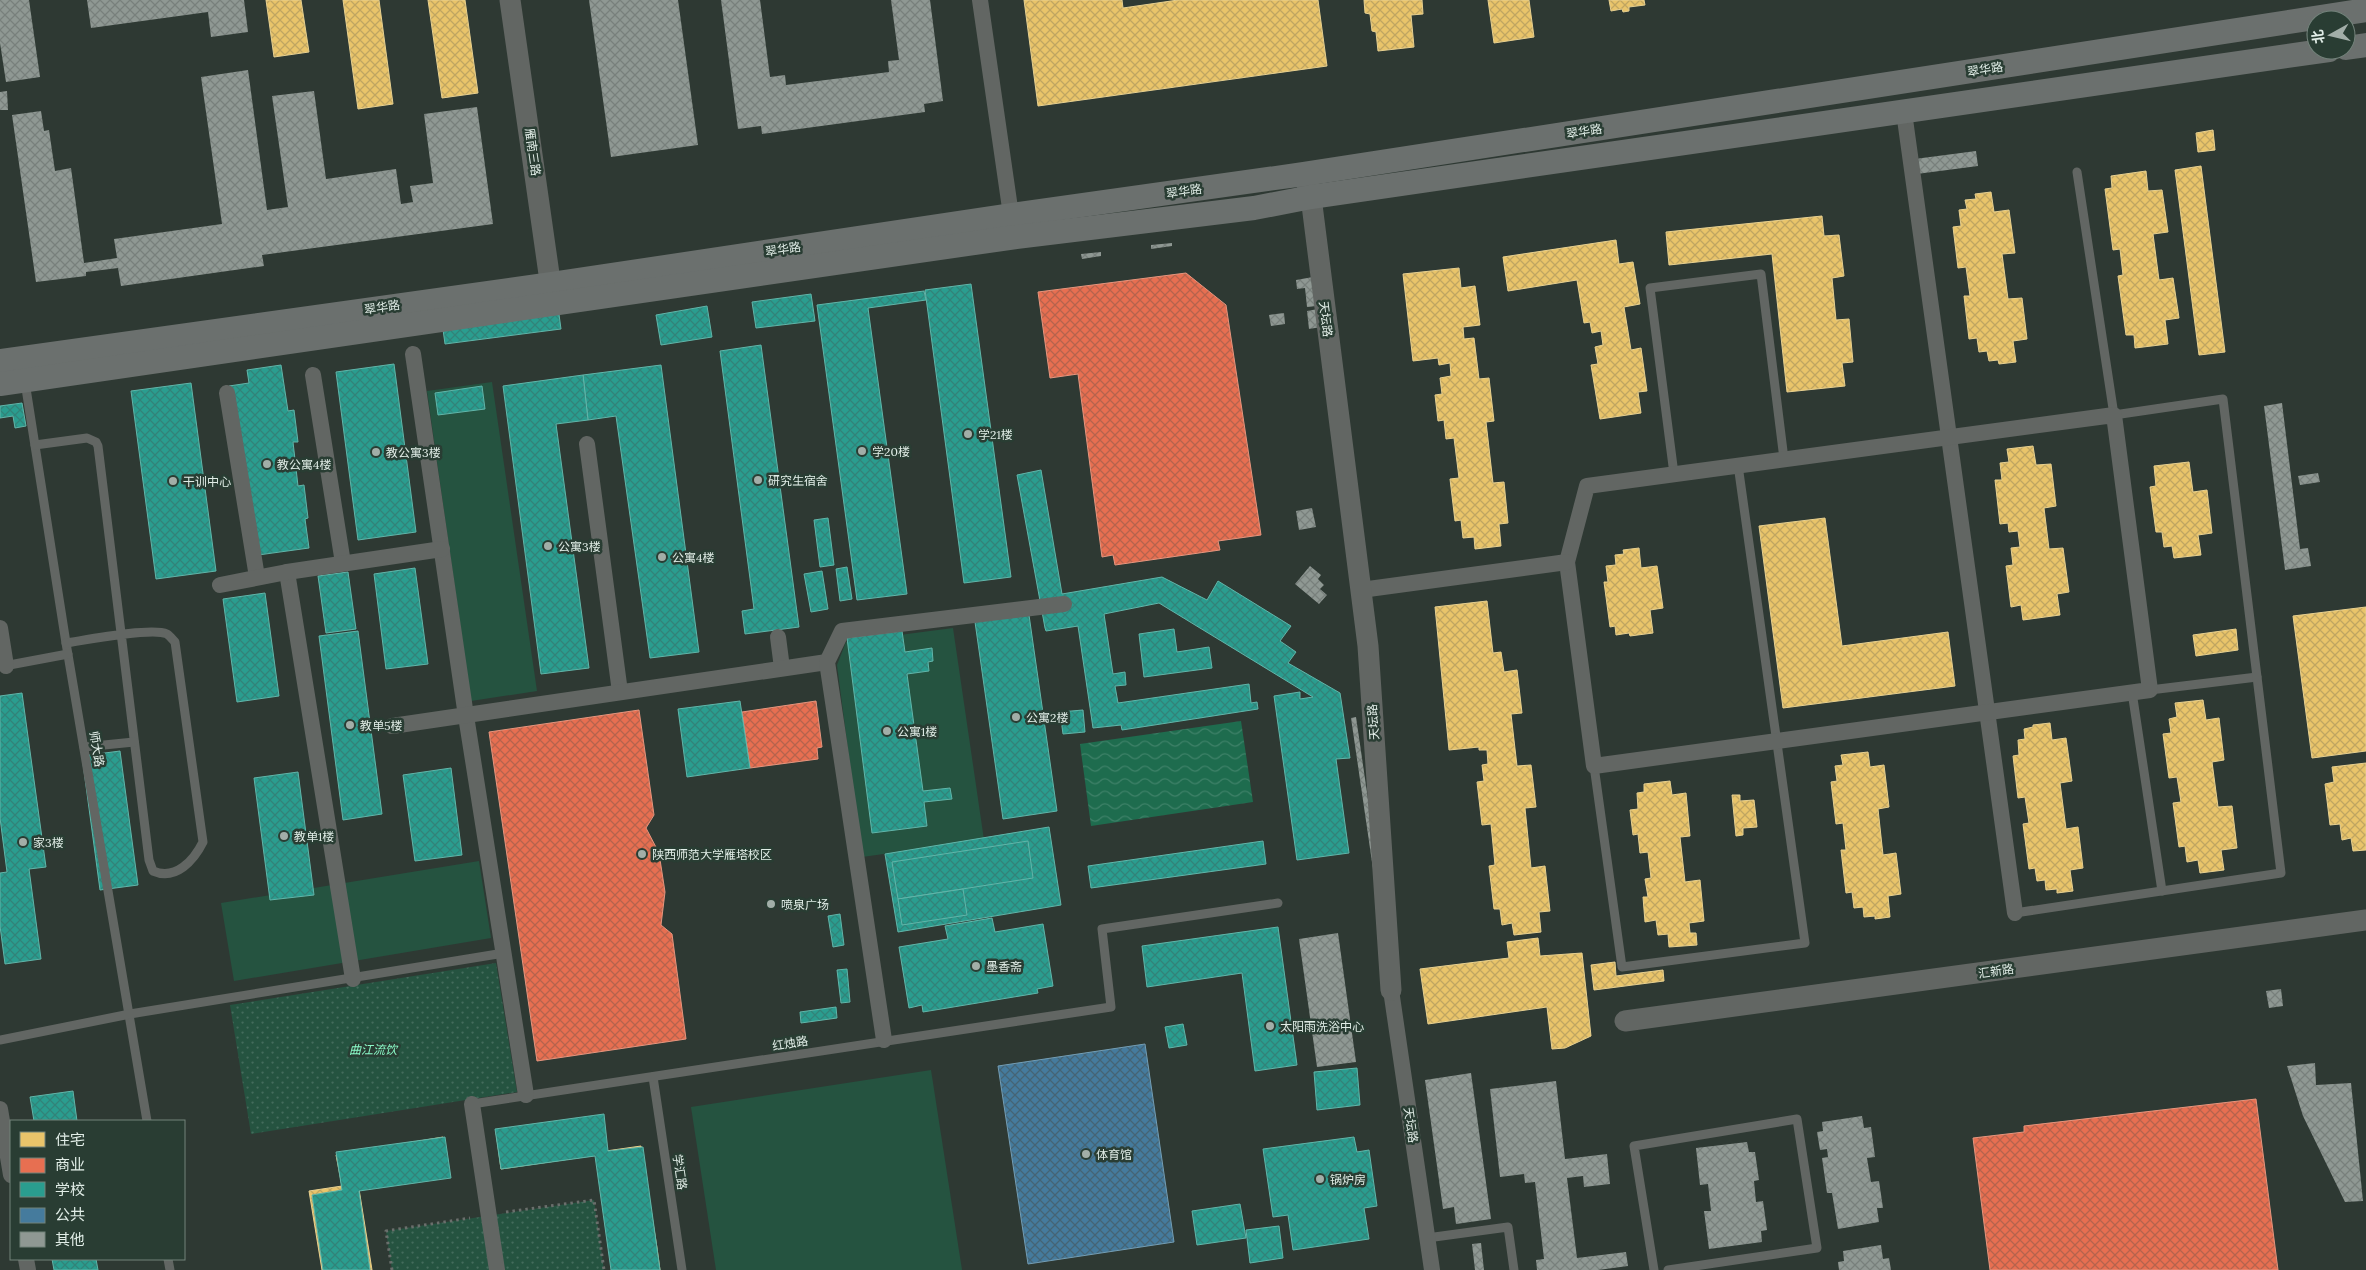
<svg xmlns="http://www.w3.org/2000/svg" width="2366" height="1270" font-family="Lora,'Noto Sans SC',serif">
<defs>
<pattern id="park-dots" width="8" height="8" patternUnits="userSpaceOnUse" patternTransform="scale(1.25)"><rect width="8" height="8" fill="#255340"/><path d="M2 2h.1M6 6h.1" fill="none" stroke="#446c5c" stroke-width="1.8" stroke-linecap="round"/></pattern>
<pattern id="water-waves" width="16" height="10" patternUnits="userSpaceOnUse" patternTransform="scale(1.25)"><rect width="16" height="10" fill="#1e6c4e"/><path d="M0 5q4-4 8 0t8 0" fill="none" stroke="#3e8168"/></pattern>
<pattern id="homes-cross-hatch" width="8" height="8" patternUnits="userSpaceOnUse" patternTransform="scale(1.25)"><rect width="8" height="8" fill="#e9c46a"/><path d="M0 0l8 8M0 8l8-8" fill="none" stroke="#c0a561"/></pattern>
<pattern id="shops-cross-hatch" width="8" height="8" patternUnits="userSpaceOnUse" patternTransform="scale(1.25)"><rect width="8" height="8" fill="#e76f51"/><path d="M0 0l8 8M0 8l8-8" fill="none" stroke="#b6634d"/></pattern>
<pattern id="schools-cross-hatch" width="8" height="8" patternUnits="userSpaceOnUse" patternTransform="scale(1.25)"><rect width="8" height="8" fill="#2a9d8f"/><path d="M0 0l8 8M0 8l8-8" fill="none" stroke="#328379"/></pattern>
<pattern id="public-cross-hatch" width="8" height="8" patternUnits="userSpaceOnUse" patternTransform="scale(1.25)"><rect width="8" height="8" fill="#457b9d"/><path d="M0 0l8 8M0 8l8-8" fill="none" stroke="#456475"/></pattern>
<pattern id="building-cross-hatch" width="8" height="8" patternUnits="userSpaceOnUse" patternTransform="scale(1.25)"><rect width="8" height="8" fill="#8f9893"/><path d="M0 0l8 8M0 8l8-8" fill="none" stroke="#78807c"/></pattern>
</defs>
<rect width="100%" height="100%" fill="#2e3933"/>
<g fill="#255340">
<polygon points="492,382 537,691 471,701 427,391"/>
<polygon points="953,628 984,840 862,857 837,665 846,642"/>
<polygon points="479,861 491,938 234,981 221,903"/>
<polygon points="931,1070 962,1270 716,1270 691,1107"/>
</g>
<g fill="url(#park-dots)">
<polygon points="496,963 517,1092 251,1134 230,1005"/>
<polygon points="594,1200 604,1270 392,1270 386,1231"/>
</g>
<polygon fill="url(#water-waves)" points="1241,721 1253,802 1091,826 1080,744"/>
<g fill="url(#homes-cross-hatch)" stroke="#e7d090">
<polygon points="266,0 301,0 309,52 274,57"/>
<polygon points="343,0 379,0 393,104 358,109"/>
<polygon points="428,0 465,0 478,93 442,98"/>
<polygon points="1024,0 1122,0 1123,8 1178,0 1318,0 1327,66 1038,106"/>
<polygon points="1364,0 1422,0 1423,14 1411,15 1414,47 1378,51 1376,32 1372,31 1370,14 1365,13"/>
<polygon points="1488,0 1529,0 1534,37 1494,43"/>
<polygon points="1609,0 1644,0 1645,5 1629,7 1629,11 1623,12 1622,9 1611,11"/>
<polygon points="2213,130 2215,150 2198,152 2196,133"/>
<polygon points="2201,166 2225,352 2199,355 2175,170"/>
<polygon points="2146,171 2148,191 2162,190 2168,232 2153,234 2159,280 2173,278 2179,318 2165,320 2168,344 2135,348 2134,335 2126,335 2118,276 2123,275 2120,249 2113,250 2105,189 2112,188 2111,176"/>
<polygon points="1991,192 1994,212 2009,210 2015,253 2002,254 2008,299 2022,298 2027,339 2013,341 2016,362 1999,364 1998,360 1989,361 1987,351 1979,352 1977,338 1969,339 1964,296 1970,296 1966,267 1958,268 1953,227 1961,226 1959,210 1967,209 1965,200 1976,199 1975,194"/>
<polygon points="1822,216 1824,236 1839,235 1844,276 1832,278 1836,320 1849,319 1853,362 1842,363 1845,386 1787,392 1772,254 1669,265 1666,232"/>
<polygon points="1616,240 1619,264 1633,262 1640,304 1624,307 1631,350 1641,348 1647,391 1638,392 1641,413 1600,419 1591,365 1598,364 1595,347 1603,345 1601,331 1592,333 1590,322 1584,323 1577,280 1508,291 1503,257"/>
<polygon points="1459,268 1461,288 1475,286 1480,325 1463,327 1464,339 1474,338 1479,379 1489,378 1494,421 1486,422 1493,483 1504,482 1508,523 1499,524 1501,546 1475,549 1474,537 1463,538 1461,520 1455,521 1450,479 1459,478 1454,438 1446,439 1444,420 1438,421 1435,395 1442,394 1440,378 1451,376 1450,363 1439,365 1438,358 1413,361 1403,274"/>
<polygon points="2033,446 2036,465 2051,464 2056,506 2044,508 2049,549 2063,548 2069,592 2057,594 2060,615 2023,620 2021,605 2011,607 2006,566 2013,565 2011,548 2020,547 2018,531 2009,532 2008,523 2000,524 1995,480 2002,480 2000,463 2009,462 2007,449"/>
<polygon points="2189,462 2193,492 2207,490 2212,533 2198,535 2201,555 2174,558 2172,546 2164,547 2162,532 2156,532 2150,487 2156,486 2154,466"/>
<polygon points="1825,518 1842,646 1948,632 1955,686 1783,708 1759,526"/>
<polygon points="1639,548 1641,568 1657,566 1663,608 1650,610 1653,633 1630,636 1629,633 1616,635 1615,626 1610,627 1604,582 1608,582 1606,566 1616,565 1615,555 1624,554 1623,550"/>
<polygon points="1487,601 1493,653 1501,652 1504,672 1517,670 1522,713 1511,714 1517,766 1531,765 1536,807 1525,808 1531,868 1545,866 1550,911 1539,912 1541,932 1514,935 1512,923 1502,925 1500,909 1494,909 1489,866 1495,865 1491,824 1482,825 1477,782 1484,781 1482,765 1488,764 1487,750 1479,750 1479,747 1449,750 1435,607"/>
<polygon points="2366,607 2366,751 2312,758 2293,616"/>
<polygon points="2236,629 2238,650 2196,656 2193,635"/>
<polygon points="2203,700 2206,720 2219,718 2224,760 2212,762 2218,807 2232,806 2237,848 2221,850 2224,870 2200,873 2198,860 2187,862 2185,846 2179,847 2173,803 2181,802 2177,777 2169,778 2163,734 2171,733 2169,719 2177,717 2175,703"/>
<polygon points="2050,723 2052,740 2066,738 2072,781 2060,783 2066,829 2078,827 2083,868 2070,870 2073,891 2057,893 2057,889 2046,890 2045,880 2037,881 2035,868 2029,869 2023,824 2029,823 2025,797 2018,798 2013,756 2019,755 2018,740 2025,739 2024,729 2033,727 2033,725"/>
<polygon points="1868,752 1870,767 1884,765 1889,807 1878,809 1883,855 1896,853 1901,894 1888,896 1890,917 1875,919 1875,916 1864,917 1863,907 1854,908 1852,892 1846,893 1841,850 1846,850 1843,823 1836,824 1831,782 1837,781 1835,766 1843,765 1841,755"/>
<polygon points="2366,763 2366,850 2353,851 2351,838 2342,840 2340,824 2330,825 2325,784 2334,782 2332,767"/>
<polygon points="1670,781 1672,795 1686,793 1690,836 1680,837 1685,882 1700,880 1704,921 1689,923 1690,933 1696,933 1697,945 1669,947 1668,934 1658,935 1656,920 1645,922 1643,897 1648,897 1645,879 1651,878 1648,852 1640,853 1638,834 1633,835 1630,810 1638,809 1637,793 1644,792 1644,784"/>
<polygon points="1732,795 1740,795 1740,801 1754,800 1757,827 1743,828 1743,835 1736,836"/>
<polygon points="1538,938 1540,956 1582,953 1591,1036 1565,1048 1552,1049 1547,1007 1428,1024 1420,969 1509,958 1507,942"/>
<polygon points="1615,962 1616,976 1663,970 1664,981 1594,990 1591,965"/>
<polygon points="602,1117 606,1151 597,1155 501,1169 496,1132"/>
<polygon points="443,1137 449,1174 359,1189 342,1186 336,1155"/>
<polygon points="641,1146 657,1248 611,1255 597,1155 606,1151"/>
<polygon points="342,1186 359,1189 372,1270 322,1270 309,1191"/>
<polygon points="657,1248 660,1270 613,1270 611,1255"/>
</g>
<g fill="url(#shops-cross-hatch)" stroke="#e5957e">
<polygon points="1186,273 1226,305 1261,535 1218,541 1220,550 1115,565 1113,555 1102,557 1078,374 1050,378 1038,292"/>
<polygon points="816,701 822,747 817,748 818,759 750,768 742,712"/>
<polygon points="639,710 654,815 646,828 659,853 665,892 661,925 672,934 686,1039 537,1061 489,732"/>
<polygon points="2256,1099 2278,1270 1990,1270 1973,1138 2024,1132 2024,1126"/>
</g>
<g fill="url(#schools-cross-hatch)" stroke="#61b5a9">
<polygon points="971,284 1011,577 964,583 925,290"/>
<polygon points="924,291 926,300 868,308 907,594 857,600 817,305"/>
<polygon points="811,294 815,321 756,328 752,302"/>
<polygon points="557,300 561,329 445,344 441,315"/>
<polygon points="707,306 712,337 661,345 656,315"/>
<polygon points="761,345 799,627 745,634 742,611 754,609 720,351"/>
<polygon points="394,364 416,532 358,540 336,372"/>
<polygon points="281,365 288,411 294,410 298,442 293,442 298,486 304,485 308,518 305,519 309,548 251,556 229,386 249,383 247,370"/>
<polygon points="661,365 699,652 650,658 616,416 588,420 583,375"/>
<polygon points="583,375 588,420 556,424 589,668 541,674 503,386"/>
<polygon points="191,383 216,571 156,579 131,391"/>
<polygon points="482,386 485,409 438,415 435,393"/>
<polygon points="22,403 26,426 15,428 13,416 0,418 0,406"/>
<polygon points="1041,470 1062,594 1162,577 1207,600 1218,581 1291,626 1280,641 1296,652 1288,663 1340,693 1350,758 1336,759 1349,853 1297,860 1274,696 1300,692 1300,699 1313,697 1159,603 1104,614 1113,674 1125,672 1126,685 1115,686 1118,703 1249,684 1251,703 1257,702 1258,709 1122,730 1121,725 1093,728 1078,626 1046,631 1045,628 1017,475"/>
<polygon points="828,518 834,565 820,567 814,520"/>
<polygon points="847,567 852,599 840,601 836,569"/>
<polygon points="415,568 428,664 386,669 374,574"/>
<polygon points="822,571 828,609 811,612 804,574"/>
<polygon points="348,572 356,629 326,633 318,576"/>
<polygon points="265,593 279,696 237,702 223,599"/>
<polygon points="1029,615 1057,811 1003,819 975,622"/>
<polygon points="1174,629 1177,652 1209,647 1212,668 1144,677 1139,634"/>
<polygon points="358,631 382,814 343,820 319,636"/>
<polygon points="902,631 905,652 932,648 933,661 928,662 929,671 907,674 923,791 950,788 952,799 924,802 927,826 872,833 847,638"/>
<polygon points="22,693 46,867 29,869 41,959 5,964 0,926 0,873 7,872 0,818 0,696"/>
<polygon points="740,701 750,768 687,777 678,709"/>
<polygon points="1083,710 1085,732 1063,734 1060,712"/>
<polygon points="120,751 138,885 100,890 82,756"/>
<polygon points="451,768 462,855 415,861 403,775"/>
<polygon points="298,772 314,895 270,900 254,778"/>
<polygon points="1049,827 1061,905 898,932 885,854"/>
<polygon points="1028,841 1033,878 898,899 892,862"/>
<polygon points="1263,841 1266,864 1091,888 1088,866"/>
<polygon points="963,889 967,915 902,925 898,899"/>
<polygon points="840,914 844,945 833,947 828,916"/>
<polygon points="992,918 995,932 1043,924 1053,986 1037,989 1038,993 923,1012 922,1005 909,1008 899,947 948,939 945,926"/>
<polygon points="1278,927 1297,1065 1255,1071 1242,973 1147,987 1142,946"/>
<polygon points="847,969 850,1002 841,1003 837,970"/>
<polygon points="836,1007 837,1018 801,1023 800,1012"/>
<polygon points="1183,1024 1187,1045 1169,1048 1165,1027"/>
<polygon points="1357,1068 1360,1105 1317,1110 1314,1072"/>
<polygon points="73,1091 77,1121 34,1121 30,1097"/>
<polygon points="604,1114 608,1151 643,1147 660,1270 611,1270 595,1156 501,1169 495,1129"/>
<polygon points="445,1137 451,1178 359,1191 370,1270 323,1270 312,1195 342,1190 336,1152"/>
<polygon points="1354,1137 1357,1152 1369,1150 1377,1206 1364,1208 1369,1239 1293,1250 1288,1215 1273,1217 1263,1149"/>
<polygon points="1240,1204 1246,1238 1197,1245 1192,1211"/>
<polygon points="1279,1226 1283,1258 1250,1263 1246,1230"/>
<polygon points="52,1259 96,1259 98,1270 54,1270"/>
</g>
<polygon fill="url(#public-cross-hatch)" stroke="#749db3" points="1145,1044 1174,1242 1028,1264 998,1066"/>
<g fill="url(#building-cross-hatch)">
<polygon points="0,0 29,0 40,77 6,82 0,43"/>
<polygon points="87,0 244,0 248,32 211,37 208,12 91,28"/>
<polygon points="589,0 678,0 698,145 611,157"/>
<polygon points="721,0 760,0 770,77 785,75 786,85 889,72 888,61 899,60 891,0 930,0 943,101 924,104 925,112 762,134 761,126 738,129"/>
<polygon points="248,70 267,210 288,207 272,96 314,91 326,179 396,169 401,204 413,202 410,186 433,183 424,114 477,107 493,224 262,255 264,266 121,286 118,268 86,272 86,276 36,282 12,115 41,111 44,131 49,130 55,171 71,168 84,263 117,258 114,239 222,224 201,77"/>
<polygon points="7,91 8,110 0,110 0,92"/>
<polygon points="1976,151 1978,166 1909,175 1907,160"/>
<polygon points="1172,243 1172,246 1151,249 1151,245"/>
<polygon points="1101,252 1101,256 1082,259 1081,254"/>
<polygon points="1313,277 1317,306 1307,307 1305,288 1297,289 1296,280"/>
<polygon points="1318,309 1321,327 1309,329 1307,311"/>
<polygon points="1284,313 1285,324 1271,326 1269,315"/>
<polygon points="2282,403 2300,549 2308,548 2311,566 2285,570 2264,406"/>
<polygon points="2318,473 2320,482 2300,485 2298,476"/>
<polygon points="1312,508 1316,527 1299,530 1296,511"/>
<polygon points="1310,566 1321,575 1318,579 1324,585 1320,589 1327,595 1319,604 1295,584"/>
<polygon points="1356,717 1384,909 1379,910 1351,718"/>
<polygon points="1338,933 1356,1062 1317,1067 1299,939"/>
<polygon points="2281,989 2283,1006 2269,1008 2266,991"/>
<polygon points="2315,1063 2316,1085 2351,1083 2363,1201 2345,1202 2303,1116 2287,1066"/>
<polygon points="1471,1073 1491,1219 1456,1224 1454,1207 1443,1209 1425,1080"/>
<polygon points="1556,1081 1565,1159 1607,1154 1610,1184 1584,1187 1583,1176 1567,1178 1577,1258 1626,1252 1628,1266 1598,1270 1537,1270 1536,1260 1544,1259 1535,1182 1525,1183 1524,1174 1500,1177 1490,1089"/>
<polygon points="1862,1116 1864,1128 1871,1127 1875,1157 1867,1158 1871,1182 1879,1181 1883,1208 1877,1208 1879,1222 1838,1229 1832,1193 1827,1193 1822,1158 1828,1157 1827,1149 1820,1150 1817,1132 1823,1131 1822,1122"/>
<polygon points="1747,1142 1749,1152 1755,1152 1759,1180 1754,1181 1756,1202 1763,1201 1767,1230 1761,1231 1762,1242 1709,1249 1704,1211 1711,1211 1708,1184 1700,1185 1696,1148"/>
<polygon points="1481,1243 1484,1270 1475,1270 1472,1244"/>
<polygon points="1881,1245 1883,1259 1889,1258 1891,1270 1839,1270 1838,1262 1844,1261 1843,1251"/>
</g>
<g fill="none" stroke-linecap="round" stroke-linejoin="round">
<g stroke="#6a6f6c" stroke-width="3" stroke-dasharray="2.5 4" stroke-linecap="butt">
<polyline points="506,1212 594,1200 604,1270"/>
<polyline points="392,1270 386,1231 470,1218"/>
</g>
<g stroke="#626663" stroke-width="9">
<polyline points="25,382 66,643 147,1121"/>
<path d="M35,445L87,438L96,442L98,446L149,860L153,871C176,881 194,860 203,842L175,642C173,640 170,636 167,634C152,627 86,640 66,643"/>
<polyline points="1674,474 1650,288 1761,274 1784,459"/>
<polyline points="4,666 68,654"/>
<polyline points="2150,690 2257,677"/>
<polyline points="2132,692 2162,891"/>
<polyline points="84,747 134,742"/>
<polyline points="1594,766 1622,967 1805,943 1738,465"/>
<polyline points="2015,913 2281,873 2223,399 2114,415 2077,172"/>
<polyline points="0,1040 130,1014 504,953"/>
<polyline points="653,1077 682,1270"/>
<polyline points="472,1104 1111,1007 1102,929 1278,903"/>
<polyline points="1427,1238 1508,1227 1514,1270"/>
<polyline points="168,1259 170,1270"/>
<polyline points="1654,1270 1634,1146 1797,1119 1817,1248 1668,1270"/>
</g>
<g stroke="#626663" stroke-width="16">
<polyline points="980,0 1011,215"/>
<polyline points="1904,112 2015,913"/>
<polyline points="413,354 466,716 526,1095"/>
<polyline points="313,375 343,563"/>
<polyline points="227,393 257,577"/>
<polygon points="2114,415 2150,690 1594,766 1567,562 1587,486"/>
<polyline points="587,444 620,692"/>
<polyline points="287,572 353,979"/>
<polyline points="220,585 287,572 442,549"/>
<polyline points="1361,590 1567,562"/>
<polyline points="0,628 6,666"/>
<polyline points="778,637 782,668"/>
<polyline points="392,726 827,662"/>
<polyline points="1391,990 1432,1270"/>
<polyline points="884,1040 827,662 842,631 1064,604"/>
<polyline points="472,1104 497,1270"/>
<polyline points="0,1109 11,1175"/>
<polyline points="26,1259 28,1270"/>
</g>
<g stroke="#626663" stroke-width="21">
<polyline points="510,0 553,302"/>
<polyline points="1306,181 1311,197 1368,646 1391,990"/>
<polyline points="1625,1021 2366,920"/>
</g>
<g stroke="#6b706e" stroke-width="24">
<polyline points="2346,48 2366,45"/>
<polyline points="0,361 552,284 1011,215 1304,174 2366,10"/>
<polyline points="0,384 1016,237 1254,208 1311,197 2329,50"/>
</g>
</g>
<g fill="#a2aea8" stroke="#293d33" stroke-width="2">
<circle cx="968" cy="434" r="5"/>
<circle cx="862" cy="451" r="5"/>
<circle cx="376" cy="452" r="5"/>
<circle cx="267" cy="464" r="5"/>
<circle cx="758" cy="480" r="5"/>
<circle cx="173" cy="481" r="5"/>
<circle cx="548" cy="546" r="5"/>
<circle cx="662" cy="557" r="5"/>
<circle cx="1016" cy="717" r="5"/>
<circle cx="350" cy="725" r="5"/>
<circle cx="887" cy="731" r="5"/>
<circle cx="284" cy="836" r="5"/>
<circle cx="23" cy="842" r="5"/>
<circle cx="642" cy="854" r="5"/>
<circle cx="771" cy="904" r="5"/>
<circle cx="976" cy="966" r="5"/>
<circle cx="1270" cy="1026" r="5"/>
<circle cx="1086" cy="1154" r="5"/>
<circle cx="1320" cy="1179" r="5"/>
</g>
<g text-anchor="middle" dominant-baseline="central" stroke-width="5" stroke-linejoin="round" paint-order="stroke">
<g font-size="12" fill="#e1ede7" stroke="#293d33">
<text transform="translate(1985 69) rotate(-9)">翠华路</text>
<text transform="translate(1584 131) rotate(-9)">翠华路</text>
<text transform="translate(533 152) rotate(82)">雁南三路</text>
<text transform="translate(1184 191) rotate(-8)">翠华路</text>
<text transform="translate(783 249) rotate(-8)">翠华路</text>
<text transform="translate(382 307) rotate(-8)">翠华路</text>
<text transform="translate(1326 319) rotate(83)">天坛路</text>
<text transform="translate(1373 722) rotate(-94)">天坛路</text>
<text transform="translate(97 749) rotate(80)">师大路</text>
<text transform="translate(1996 971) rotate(-8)">汇新路</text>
<text transform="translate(790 1043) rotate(-9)">红烛路</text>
<text transform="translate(1411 1125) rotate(82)">天坛路</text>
<text transform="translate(680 1172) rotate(82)">学汇路</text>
</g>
<g font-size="12" fill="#e1ede7" stroke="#293d33" text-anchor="start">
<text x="978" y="434">学21楼</text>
<text x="872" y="451">学20楼</text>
<text x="386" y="452">教公寓3楼</text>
<text x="277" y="464">教公寓4楼</text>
<text x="768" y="480">研究生宿舍</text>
<text x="183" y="481">干训中心</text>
<text x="558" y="546">公寓3楼</text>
<text x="672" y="557">公寓4楼</text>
<text x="1026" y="717">公寓2楼</text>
<text x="360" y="725">教单5楼</text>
<text x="897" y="731">公寓1楼</text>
<text x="294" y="836">教单1楼</text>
<text x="33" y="842">家3楼</text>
<text x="652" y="854">陕西师范大学雁塔校区</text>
<text x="781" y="904">喷泉广场</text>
<text x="986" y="966">墨香斋</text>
<text x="1280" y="1026">太阳雨洗浴中心</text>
<text x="1096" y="1154">体育馆</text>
<text x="1330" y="1179">锅炉房</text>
</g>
<g font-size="12" font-style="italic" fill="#8af9c7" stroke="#293d33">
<text x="373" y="1049">曲江流饮</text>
</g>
</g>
<rect x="10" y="1120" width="175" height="140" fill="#293d33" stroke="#73837b"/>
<rect x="20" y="1132" width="25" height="15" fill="#e9c46a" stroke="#73837b"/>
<text x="55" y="1145" font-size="15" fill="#e1ede7">住宅</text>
<rect x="20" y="1158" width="25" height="15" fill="#e76f51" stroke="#73837b"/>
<text x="55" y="1170" font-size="15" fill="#e1ede7">商业</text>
<rect x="20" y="1182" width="25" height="15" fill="#2a9d8f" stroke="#73837b"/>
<text x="55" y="1195" font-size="15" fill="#e1ede7">学校</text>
<rect x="20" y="1208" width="25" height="15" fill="#457b9d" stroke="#73837b"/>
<text x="55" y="1220" font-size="15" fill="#e1ede7">公共</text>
<rect x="20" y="1232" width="25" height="15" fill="#8f9893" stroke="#73837b"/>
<text x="55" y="1245" font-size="15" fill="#e1ede7">其他</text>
<g transform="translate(2331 35) rotate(262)"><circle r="24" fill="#293d33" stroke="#73837b"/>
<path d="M0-4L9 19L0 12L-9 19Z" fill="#a2aea8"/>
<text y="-8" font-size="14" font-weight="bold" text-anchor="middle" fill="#e1ede7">北</text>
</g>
</svg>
